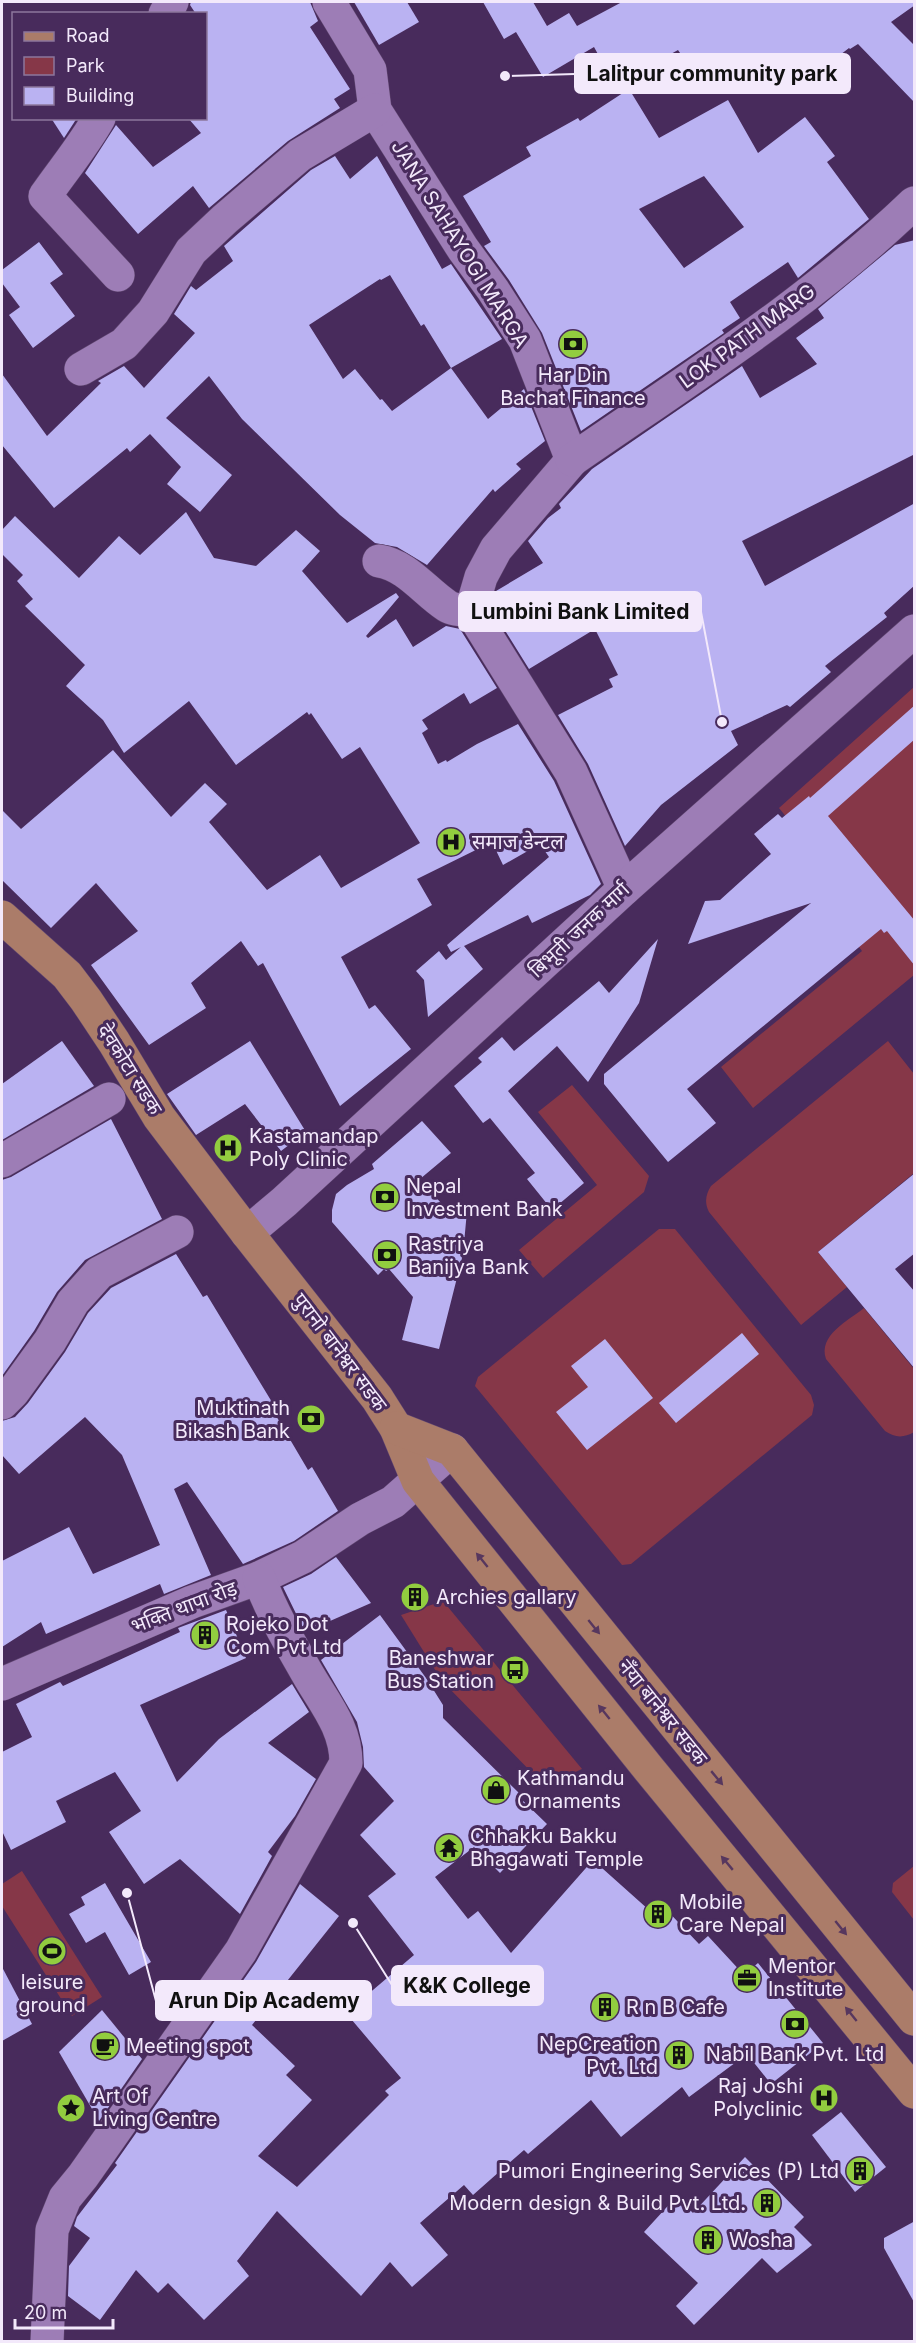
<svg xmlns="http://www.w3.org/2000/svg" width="916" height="2343" font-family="Inter,'Noto Sans Devanagari',sans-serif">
<rect width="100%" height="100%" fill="#482b5c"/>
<g fill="#863748">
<polygon points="914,687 914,975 753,1108 721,1067 862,951 809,880 825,865 779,808"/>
<path d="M888,1041L914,1074V1173L818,1252L847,1287L801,1325L709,1212C704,1202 706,1194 711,1186Z"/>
<polygon points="572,1085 649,1176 644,1192 543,1278 519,1250 597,1185 538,1112"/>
<polygon points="659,1229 675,1229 811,1395 814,1405 812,1415 631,1564 622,1565 475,1386 478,1377"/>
<path d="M864,1308L914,1369V1432C904,1438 895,1438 885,1431L826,1359C818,1335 848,1321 864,1308Z"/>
<polygon points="443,1601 582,1769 545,1786 442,1681 401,1615"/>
<polygon points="914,1866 914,1920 892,1892 893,1883"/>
<polygon points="22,1871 102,1997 72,2016 2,1906 2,1884"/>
</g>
<g fill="#bab2f2" fill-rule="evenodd">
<polygon points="191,2 310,2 318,21 310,27 350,89 334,99 340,108 288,141 209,208 193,186 138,234 85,173 116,125 153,167 201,133 188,118 206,118 206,14 196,14 190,5"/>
<polygon points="354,2 407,2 419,22 379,45"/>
<polygon points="483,2 533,2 547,26 569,13 577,26 622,2 915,2 915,5 891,22 915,46 915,103 858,44 850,49 849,48 792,92 762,53 701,84 678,50 615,85 594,47 543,77 516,32 504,39"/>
<path d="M629,89L659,138L728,100L758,153L805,117L835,156L827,162L869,219L798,278L788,262L730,302L740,318L722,330L724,333L581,431L542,333L509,280L484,246L491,242L463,196L531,156L526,147L578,118L580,121ZM704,176L744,227L684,268L639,209Z"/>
<polygon points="51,118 77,118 64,138"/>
<path d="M335,156L350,179L377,156L442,269L451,264L502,339L451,368L488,419L524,389L545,441L516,464L521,469L495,492L493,489L427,565L397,547L375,543L340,515L242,419L209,376L166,418L232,475L200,512L167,484L181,467L150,434L130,452L127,448L54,508L2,445V374L47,436L101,383L98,381L124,366L144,388L195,333L174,314L191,286L196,290L233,261L224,246L311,170ZM390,275L421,326L424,324L451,368L392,411L382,399L380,400L355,369L343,379L309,325L380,279L381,280Z"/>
<polygon points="915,240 915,454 742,541 765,586 915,503 915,585 884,613 887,617 825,666 831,672 790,707 787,705 731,731 738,745 661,805 625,846 588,764 558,715 613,687 609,679 618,675 595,629 529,669 491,608 496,591 543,563 528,541 548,518 561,508 559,504 592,469 742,366 760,398 817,364 796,338 824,318 818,309 895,245"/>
<polygon points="39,242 63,274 50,283 75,316 33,348 9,315 20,307 2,283 2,270"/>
<polygon points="186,512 214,558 256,566 296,530 320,551 302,571 347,623 396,593 399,597 366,636 368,638 396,619 413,647 446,626 460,629 497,688 470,704 464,693 422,720 428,729 422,733 438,764 446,760 447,762 477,744 518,724 554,781 601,884 590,895 532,923 528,915 464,946 483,969 428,1017 424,980 416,971 439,951 446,960 461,947 451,952 447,945 549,857 540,844 503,865 492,842 417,879 432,905 341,957 369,1009 375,1005 411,1049 340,1106 263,963 258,966 241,941 191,983 206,1008 149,1045 91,965 138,931 96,883 51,928 2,880 2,810 21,829 113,750 171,817 205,783 227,804 209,822 267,890 320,855 341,888 420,843 360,747 342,759 311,713 309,715 307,712 236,765 189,701 124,753 103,720 66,686 85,665 25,606 33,599 17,581 23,575 2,554 2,530 15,516 79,578 119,536 140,555"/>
<polygon points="915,705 915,739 828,816 915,921 915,966 887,931 884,933 881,929 687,1089 716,1123 668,1162 604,1084 604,1074 811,903 688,944 705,901 720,900 771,854 754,834 778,814 782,818 809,796 810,798"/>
<polygon points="658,939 639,1003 588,1082 557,1046 508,1091 584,1183 552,1210 527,1179 535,1173 490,1118 483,1123 454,1086 482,1062 478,1058 502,1037 514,1051 599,981 609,993"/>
<polygon points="62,1041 94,1086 2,1140 2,1084"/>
<polygon points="250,1041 306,1132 281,1151 245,1104 196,1135 167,1094"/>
<polygon points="111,1119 162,1219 85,1260 57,1292 34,1331 2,1376 2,1180 11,1177"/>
<polygon points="422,1121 451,1153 420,1179 447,1210 467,1211 463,1254 439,1349 402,1340 413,1297 389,1269 386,1271 384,1269 378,1275 332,1222 332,1210 336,1194 347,1185 374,1169 372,1164"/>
<polygon points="915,1173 915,1253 895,1269 915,1292 915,1369 818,1252"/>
<polygon points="176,1254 203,1297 207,1295 278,1412 275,1414 308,1470 312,1467 338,1511 294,1541 243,1564 187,1482 174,1489 211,1575 164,1594 160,1584 46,1634 41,1622 2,1647 2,1561 69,1527 93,1574 160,1545 122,1455 85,1417 19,1474 2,1455 2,1421 15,1417 28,1403 65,1352 88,1313 111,1288"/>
<polygon points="742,1333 759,1354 676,1423 659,1403"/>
<polygon points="605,1339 653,1398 587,1450 556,1412 588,1387 571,1366"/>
<polygon points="336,1557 371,1603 305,1632 283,1587 311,1574"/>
<polygon points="226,1610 246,1658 140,1705 177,1782 219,1739 292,1684 309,1712 268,1743 316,1779 295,1816 268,1852 272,1856 240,1914 180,1859 144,1884 109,1832 141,1811 115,1772 56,1801 66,1822 11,1850 2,1831 2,1752 32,1737 16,1704 60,1682 63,1686 180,1632 178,1628"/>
<polygon points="380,1615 426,1678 443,1705 443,1718 519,1793 517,1795 547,1824 500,1873 474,1847 435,1877 468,1919 478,1911 511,1953 593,1860 649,1910 659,1902 699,1944 708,1936 744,1975 758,1963 823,2043 771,2084 747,2054 689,2097 682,2087 621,2137 591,2100 528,2154 524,2150 473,2195 464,2185 420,2223 448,2255 412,2287 390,2262 361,2296 277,2211 237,2261 249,2276 204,2320 168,2283 158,2293 136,2270 100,2320 68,2296 69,2266 90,2238 74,2226 77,2217 117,2165 115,2163 256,1962 300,1884 339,1916 252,2025 295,2066 286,2075 312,2100 258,2156 297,2187 389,2095 385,2091 401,2078 346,2013 414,1955 368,1896 396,1874 360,1835 394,1801 364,1767 363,1747 357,1722 321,1660"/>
<polygon points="105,1883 151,1962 129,1975 105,1932 86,1943 69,1914 85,1905 81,1897"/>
<polygon points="2,1967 32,2024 2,2041"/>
<polygon points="102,2010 142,2059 99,2121 59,2052"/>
<polygon points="841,2112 886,2167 855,2192 812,2135"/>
<polygon points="745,2157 804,2217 794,2227 812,2245 777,2273 762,2258 694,2325 676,2306 698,2283 644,2232 676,2197 693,2213"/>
<polygon points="915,2221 915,2304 884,2248 884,2238"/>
</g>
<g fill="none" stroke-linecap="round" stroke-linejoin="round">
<g stroke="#614871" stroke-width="34">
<g id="minor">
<polyline points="329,2 370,70 375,110 463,249 493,290 525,340 572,460 496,549 481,577 471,611 571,772 624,889"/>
<polyline points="165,14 172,2"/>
<path d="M99,118C84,145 63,170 45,196L118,275"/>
<polyline points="81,369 124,344 153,312 191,251 225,219 300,155 375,110"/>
<path d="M572,460C689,379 811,302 914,203"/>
<path d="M379,561C408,566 424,591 447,606C453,610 463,610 471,611"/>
<polyline points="2,1161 109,1099"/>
<polyline points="247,1233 284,1202 624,889 914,631"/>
<polyline points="2,1403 13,1392 50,1341 73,1302 99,1273 177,1232"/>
<polyline points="2,1684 192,1602 259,1578 303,1557 360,1519 393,1502 452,1450"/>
<path d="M47,2342L52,2230L65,2198L83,2176L241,1951L346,1763C346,1729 326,1705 310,1678C291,1645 272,1613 259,1578"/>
</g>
</g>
<g stroke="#614871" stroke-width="34">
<g id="major">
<polyline points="2,917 67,975 86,1000 114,1042 159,1117 247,1233 377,1398 396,1428 418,1481 648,1768 914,2092"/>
<polyline points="396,1428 452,1450 914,2019"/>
</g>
</g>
<use href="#minor" stroke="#9d7db6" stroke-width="33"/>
<use href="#major" stroke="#ab7c69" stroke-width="33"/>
</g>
<defs><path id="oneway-solid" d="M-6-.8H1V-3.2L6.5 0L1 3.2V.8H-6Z" transform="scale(1.5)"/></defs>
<g fill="#57375e">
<use href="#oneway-solid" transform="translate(482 1560) rotate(-129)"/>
<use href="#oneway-solid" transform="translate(594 1627) rotate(51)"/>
<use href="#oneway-solid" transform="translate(604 1712) rotate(-129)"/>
<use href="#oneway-solid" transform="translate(717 1778) rotate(50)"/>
<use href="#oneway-solid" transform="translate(727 1863) rotate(-130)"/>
<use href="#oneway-solid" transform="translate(841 1928) rotate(51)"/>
<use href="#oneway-solid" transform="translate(851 2014) rotate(-129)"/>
</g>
<defs>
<g id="bank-disc" transform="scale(1.5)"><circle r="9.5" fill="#92cd3f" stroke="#482b5c"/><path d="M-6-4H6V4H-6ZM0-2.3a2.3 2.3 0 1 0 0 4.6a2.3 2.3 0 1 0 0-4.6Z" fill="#111"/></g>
<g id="hospital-disc" transform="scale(1.5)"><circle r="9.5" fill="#92cd3f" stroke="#482b5c"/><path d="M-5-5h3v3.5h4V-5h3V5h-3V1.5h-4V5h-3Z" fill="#111"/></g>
<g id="building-disc" transform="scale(1.5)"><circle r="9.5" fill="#92cd3f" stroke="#482b5c"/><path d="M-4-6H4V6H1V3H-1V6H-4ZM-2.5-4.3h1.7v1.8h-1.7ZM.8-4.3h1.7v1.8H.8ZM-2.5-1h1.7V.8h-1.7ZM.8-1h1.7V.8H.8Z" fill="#111"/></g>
<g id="bus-disc" transform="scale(1.5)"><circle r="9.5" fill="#92cd3f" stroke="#482b5c"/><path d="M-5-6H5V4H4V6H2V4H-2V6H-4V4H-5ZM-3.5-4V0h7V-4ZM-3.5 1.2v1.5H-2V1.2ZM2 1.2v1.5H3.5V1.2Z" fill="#111"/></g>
<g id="shop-disc" transform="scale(1.5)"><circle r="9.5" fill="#92cd3f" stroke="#482b5c"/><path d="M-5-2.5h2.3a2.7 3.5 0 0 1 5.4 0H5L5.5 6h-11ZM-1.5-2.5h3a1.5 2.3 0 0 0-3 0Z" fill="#111"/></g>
<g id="temple-disc" transform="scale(1.5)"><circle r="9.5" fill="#92cd3f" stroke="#482b5c"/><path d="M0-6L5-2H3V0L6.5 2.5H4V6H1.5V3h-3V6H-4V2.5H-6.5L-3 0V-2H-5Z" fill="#111"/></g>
<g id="stadium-disc" transform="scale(1.5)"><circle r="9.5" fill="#92cd3f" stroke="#482b5c"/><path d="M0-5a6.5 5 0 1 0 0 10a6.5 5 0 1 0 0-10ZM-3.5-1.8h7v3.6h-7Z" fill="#111"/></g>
<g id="office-disc" transform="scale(1.5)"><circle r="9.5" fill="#92cd3f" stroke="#482b5c"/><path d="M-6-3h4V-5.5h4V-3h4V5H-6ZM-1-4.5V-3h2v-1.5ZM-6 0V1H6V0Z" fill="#111"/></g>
<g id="cafe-disc" transform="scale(1.5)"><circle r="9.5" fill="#92cd3f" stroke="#482b5c"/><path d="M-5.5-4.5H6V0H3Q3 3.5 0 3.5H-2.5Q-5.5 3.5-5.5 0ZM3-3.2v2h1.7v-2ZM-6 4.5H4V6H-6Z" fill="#111"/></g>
<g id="sight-disc" transform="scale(1.5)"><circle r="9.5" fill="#92cd3f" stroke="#482b5c"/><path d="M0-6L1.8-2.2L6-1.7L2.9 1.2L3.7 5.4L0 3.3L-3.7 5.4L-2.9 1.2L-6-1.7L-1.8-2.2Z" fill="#111"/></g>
</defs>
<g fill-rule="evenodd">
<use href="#bank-disc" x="573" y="344"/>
<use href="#hospital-disc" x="451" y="842"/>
<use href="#hospital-disc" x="228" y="1148"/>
<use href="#bank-disc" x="385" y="1197"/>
<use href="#bank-disc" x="387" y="1255"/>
<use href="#bank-disc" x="311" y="1419"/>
<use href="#building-disc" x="415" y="1597"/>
<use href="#building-disc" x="205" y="1635"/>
<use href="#bus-disc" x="515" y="1670"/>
<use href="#shop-disc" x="496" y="1790"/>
<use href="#temple-disc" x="449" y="1848"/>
<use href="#building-disc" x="658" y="1914"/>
<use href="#stadium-disc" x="52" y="1951"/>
<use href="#office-disc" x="747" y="1978"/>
<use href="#building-disc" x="605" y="2007"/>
<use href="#bank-disc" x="795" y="2024"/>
<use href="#cafe-disc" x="105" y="2046"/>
<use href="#building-disc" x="679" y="2055"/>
<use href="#hospital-disc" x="824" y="2098"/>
<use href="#sight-disc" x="71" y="2108"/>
<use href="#building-disc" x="860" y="2171"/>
<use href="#building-disc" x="767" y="2203"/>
<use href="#building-disc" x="708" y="2240"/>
</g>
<g text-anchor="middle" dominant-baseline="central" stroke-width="6" stroke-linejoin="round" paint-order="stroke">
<g font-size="20" fill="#f3e9fb" stroke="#482b5c">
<text transform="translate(460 244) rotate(58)">JANA SAHAYOGI MARGA</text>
<text transform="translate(747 336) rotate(-36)">LOK PATH MARG</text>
<text transform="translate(579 930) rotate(-43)">बिभूती जनक मार्ग</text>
<text transform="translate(130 1069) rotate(58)">देवकोटा सडक</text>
<text transform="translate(340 1352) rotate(53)">पुरानो बानेश्वर सडक</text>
<text transform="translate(184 1607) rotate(-21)">भक्ति थापा रोड़</text>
<text transform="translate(663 1712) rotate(51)">नँया बानेश्वर सडक</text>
</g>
<g font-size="20" fill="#f3e9fb" stroke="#482b5c" text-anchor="start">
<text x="573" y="375" text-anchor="middle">Har Din<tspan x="573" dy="23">Bachat Finance</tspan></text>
<text x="472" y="842">समाज डेन्टल</text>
<text x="249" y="1136">Kastamandap<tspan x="249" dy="23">Poly Clinic</tspan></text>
<text x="406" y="1186">Nepal<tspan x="406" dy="23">Investment Bank</tspan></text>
<text x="408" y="1244">Rastriya<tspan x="408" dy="23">Banijya Bank</tspan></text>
<text x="290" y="1408" text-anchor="end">Muktinath<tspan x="290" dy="23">Bikash Bank</tspan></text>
<text x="436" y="1597">Archies gallary</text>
<text x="226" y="1624">Rojeko Dot<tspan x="226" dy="23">Com Pvt Ltd</tspan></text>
<text x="494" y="1658" text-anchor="end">Baneshwar<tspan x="494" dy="23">Bus Station</tspan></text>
<text x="517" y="1778">Kathmandu<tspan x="517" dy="23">Ornaments</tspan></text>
<text x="470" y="1836">Chhakku Bakku<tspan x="470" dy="23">Bhagawati Temple</tspan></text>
<text x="679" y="1902">Mobile<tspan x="679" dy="23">Care Nepal</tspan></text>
<text x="768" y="1966">Mentor<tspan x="768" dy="23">Institute</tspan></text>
<text x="52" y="1982" text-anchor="middle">leisure<tspan x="52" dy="23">ground</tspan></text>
<text x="626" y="2007">R n B Cafe</text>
<text x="658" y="2044" text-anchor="end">NepCreation<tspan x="658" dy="23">Pvt. Ltd</tspan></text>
<text x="126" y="2046">Meeting spot</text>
<text x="795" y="2054" text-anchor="middle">Nabil Bank Pvt. Ltd</text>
<text x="803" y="2086" text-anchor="end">Raj Joshi<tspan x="803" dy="23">Polyclinic</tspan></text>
<text x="92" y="2096">Art Of<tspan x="92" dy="23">Living Centre</tspan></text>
<text x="839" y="2171" text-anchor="end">Pumori Engineering Services (P) Ltd</text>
<text x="746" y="2203" text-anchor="end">Modern design &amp; Build Pvt. Ltd.</text>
<text x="729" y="2240">Wosha</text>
</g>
</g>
<path fill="none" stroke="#f3e9fb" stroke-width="2" d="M505 76L575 74M722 722L701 612M353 1923L392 1985M127 1893L156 2001"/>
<g fill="#f3e9fb" stroke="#482b5c" stroke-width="2">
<circle cx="505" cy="76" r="6"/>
<circle cx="722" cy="722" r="6"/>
<circle cx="353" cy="1923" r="6"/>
<circle cx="127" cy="1893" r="6"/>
</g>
<g fill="#f3e9fb" stroke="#f3e9fb" stroke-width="2">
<rect x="575" y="54" width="275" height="39" rx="6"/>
<rect x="459" y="592" width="242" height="39" rx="6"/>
<rect x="392" y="1966" width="151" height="39" rx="6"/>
<rect x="156" y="1981" width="215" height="39" rx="6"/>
</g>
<g font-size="21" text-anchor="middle" font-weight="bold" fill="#111">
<text x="712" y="81">Lalitpur community park</text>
<text x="580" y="619">Lumbini Bank Limited</text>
<text x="467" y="1993">K&amp;K College</text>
<text x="264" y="2008">Arun Dip Academy</text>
</g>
<rect width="916" height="2343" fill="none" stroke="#f3e9fb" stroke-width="6"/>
<rect x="12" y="12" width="195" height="108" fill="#482b5c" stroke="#8c779c" stroke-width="1.5"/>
<rect x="24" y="32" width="30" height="9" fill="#ab7c69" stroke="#8c779c" stroke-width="1.5"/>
<text x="66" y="42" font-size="18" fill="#f3e9fb">Road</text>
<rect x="24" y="57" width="30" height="18" fill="#863748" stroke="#8c779c" stroke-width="1.5"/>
<text x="66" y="72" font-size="18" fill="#f3e9fb">Park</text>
<rect x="24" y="87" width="30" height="18" fill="#bab2f2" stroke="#8c779c" stroke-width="1.5"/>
<text x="66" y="102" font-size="18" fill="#f3e9fb">Building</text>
<path d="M15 2319v9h98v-9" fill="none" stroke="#f3e9fb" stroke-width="3"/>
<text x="24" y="2319" font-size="18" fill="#f3e9fb" stroke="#482b5c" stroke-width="4.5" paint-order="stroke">20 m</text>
</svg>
